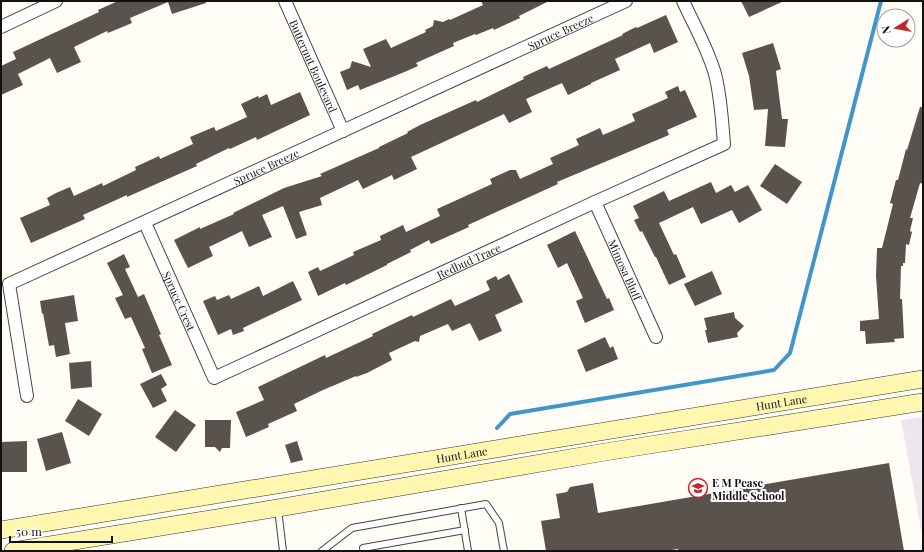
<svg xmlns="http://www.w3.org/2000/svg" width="924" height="552" font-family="'Playfair Display',serif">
<rect width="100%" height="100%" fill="#fffdf5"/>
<polygon fill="#eee6ef" points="923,417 923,540 901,420"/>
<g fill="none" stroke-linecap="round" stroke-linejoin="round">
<polyline stroke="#3f96cf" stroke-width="4" points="497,428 510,414 774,370 790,353 881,1"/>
</g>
<g fill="#5a524d">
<polygon points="118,1 205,1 206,3 172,14 168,2 130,18 132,23 108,33 107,31 74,47 81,62 57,73 50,58 18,74 23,85 1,95 1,66 16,59 13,52 99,12 98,10"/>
<polygon points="481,1 549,1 519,16 520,18 494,30 493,28 476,35 475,34 453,43 454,46 416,63 418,66 407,71 360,90 358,85 347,90 340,72 350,68 352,61 371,67 363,49 386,39 391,48 426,32 425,30 433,26 434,20 443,22 449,19 450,20 483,5"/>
<polygon points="741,1 784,1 749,17"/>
<polygon points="666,15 678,42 654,53 650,43 615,59 620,70 591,83 591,84 568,95 562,83 526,99 532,112 509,123 504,114 411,157 417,169 394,180 392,175 363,189 358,180 320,198 322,205 299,212 307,235 296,239 283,206 262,215 272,237 249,247 242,231 209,247 213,256 188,268 174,240 200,227 200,229 234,214 233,213 284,188 322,176 320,174 379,148 379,147 408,133 407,132 420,125 476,100 477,102 524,79 523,77 547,66 549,69 623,35 622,34 636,27 637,28"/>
<polygon points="773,43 781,69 776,71 782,119 788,119 785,147 765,146 768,109 754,110 749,76 742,53"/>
<polygon points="678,86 680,92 685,90 697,117 667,130 669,135 557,182 558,184 468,225 469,227 431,244 429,240 410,250 411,252 387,264 387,265 346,285 345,283 318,296 308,272 318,267 320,271 354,255 353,252 381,240 380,236 403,225 406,232 440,216 437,209 492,184 490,179 510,170 516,170 520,179 553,164 550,158 579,145 576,139 600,128 603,135 635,121 632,114 668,98 665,92"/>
<polygon points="300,92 310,115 257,140 256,137 230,149 229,148 196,164 197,166 145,189 127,197 127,195 83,215 85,219 31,243 20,218 50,205 47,198 56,193 70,187 74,196 102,183 103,186 136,170 135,167 159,156 160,159 193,144 190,137 214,127 216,131 247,117 241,104 258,96 259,98 267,94 271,105"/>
<polygon points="920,107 923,107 923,184 920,183 910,218 913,218 910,231 912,232 909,245 906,244 905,263 903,263 903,266 901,266 900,299 902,299 904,338 894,339 895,342 866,344 865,331 860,331 860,321 879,319 876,276 877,248 882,248 893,204 890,203 896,180 898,180 906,149 907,150"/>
<polygon points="775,164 802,182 787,204 760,186"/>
<polygon points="711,182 716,193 731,185 735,192 748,185 762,210 739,223 732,210 701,224 693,207 659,223 674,255 676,254 686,277 669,285 656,257 655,257 642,231 640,232 634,220 639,218 633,206 664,191 669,201"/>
<polygon points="575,231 607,299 609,298 614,310 585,323 576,301 583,298 567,263 558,268 547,245"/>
<polygon points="124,254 130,267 125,269 138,297 144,294 161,334 159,335 172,365 152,373 142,349 145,348 131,317 125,319 115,298 123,295 107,263"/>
<polygon points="712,271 722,294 695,306 684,284"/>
<polygon points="509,274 523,302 495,315 502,331 479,341 470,323 452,331 448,324 420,336 419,342 415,341 389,353 392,360 367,373 356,377 356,376 323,390 294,404 297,411 268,424 269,427 246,437 236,412 264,400 258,387 325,355 326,358 373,336 372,334 395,323 412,315 413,317 451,299 455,306 490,290 486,281 496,276 498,280"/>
<polygon points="293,281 302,300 243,328 244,331 233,335 231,329 218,335 203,301 215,296 217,300 229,295 231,299 259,286 263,296"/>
<polygon points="74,295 78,321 65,323 70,354 56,357 54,345 49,346 43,313 42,314 40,301"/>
<polygon points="734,312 735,318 744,326 737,333 738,337 708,343 705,330 707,330 704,318"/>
<polygon points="605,337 610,348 613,346 618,359 586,372 577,350"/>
<polygon points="91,361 92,387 71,389 69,363"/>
<polygon points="161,374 167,385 161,389 167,401 153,408 140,384"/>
<polygon points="78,399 102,414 89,436 65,421"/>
<polygon points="175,410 196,425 176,452 155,437"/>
<polygon points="205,420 231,420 230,448 222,448 220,452 215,447 205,447"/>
<polygon points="62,432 71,463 46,471 37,439"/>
<polygon points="27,441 27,472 2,472 2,442"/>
<polygon points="297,441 303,460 291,463 285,445"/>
<polygon points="889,463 904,551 679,551 678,549 665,551 546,551 541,521 560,518 556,494 567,492 570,487 593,483 598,513"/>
</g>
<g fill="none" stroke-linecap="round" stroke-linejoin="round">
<g stroke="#444" stroke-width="8">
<g id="service">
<polyline points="461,508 468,551"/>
<polyline points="278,509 283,551"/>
<polyline points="322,551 352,528 486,504 499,523 504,551"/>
<polyline points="364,551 363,548 465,530"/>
</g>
</g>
<g stroke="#444" stroke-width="14">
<g id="minor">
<path id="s1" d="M285,1L343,131"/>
<polyline points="1,27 56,1"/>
<path id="s2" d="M595,202L656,337"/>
<path id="s3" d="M145,223L214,378L595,202L724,144C722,121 721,97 715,74C708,49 694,25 683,1"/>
<path id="s4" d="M27,396L9,284L626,1"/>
</g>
</g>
<g stroke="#333" stroke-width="18">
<g id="secondary">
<path id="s5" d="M1,530C308,480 615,428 923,379"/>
<polyline points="13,551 278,508 605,452 923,402"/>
</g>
</g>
<use href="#service" stroke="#fff" stroke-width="6"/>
<use href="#minor" stroke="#fff" stroke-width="12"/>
<use href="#secondary" stroke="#fff6b0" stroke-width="17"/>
</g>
<defs>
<g id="school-ring" transform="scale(1)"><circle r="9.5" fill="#fff" stroke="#c4262e" stroke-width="1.5"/><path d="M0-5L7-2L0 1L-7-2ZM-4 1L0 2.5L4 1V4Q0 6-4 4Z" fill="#c4262e"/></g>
</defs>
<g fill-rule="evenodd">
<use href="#school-ring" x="698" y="488"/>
</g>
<g text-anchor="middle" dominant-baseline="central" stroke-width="4" stroke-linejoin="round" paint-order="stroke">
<g font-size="11" fill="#111" stroke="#fff">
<text stroke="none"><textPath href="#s4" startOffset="720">Spruce Breeze</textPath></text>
<text stroke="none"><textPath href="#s1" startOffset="71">Butternut Boulevard</textPath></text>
<text stroke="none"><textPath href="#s4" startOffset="396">Spruce Breeze</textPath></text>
<text stroke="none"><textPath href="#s3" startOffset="450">Redbud Trace</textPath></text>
<text stroke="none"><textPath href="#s2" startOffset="74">Mimosa Bluff</textPath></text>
<text stroke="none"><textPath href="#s3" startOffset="85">Spruce Crest</textPath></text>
<text stroke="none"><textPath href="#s5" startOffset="791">Hunt Lane</textPath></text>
<text stroke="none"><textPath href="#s5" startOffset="467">Hunt Lane</textPath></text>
</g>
<g font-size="11" font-weight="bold" fill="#111" stroke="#fff" text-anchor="start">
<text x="712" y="482">E M Pease<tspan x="712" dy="13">Middle School</tspan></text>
</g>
</g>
<rect width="924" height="552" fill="none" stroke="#111111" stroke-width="4"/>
<g transform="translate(896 28) rotate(259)"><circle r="19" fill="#ffffff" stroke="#a0a0a0"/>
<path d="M0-3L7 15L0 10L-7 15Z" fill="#c4262e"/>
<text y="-6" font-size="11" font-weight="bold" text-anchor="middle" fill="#111111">N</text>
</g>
<path d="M10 536v6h102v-6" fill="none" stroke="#111111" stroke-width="2"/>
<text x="16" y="536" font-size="12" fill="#111111" stroke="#ffffff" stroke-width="3" paint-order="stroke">50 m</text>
</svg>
